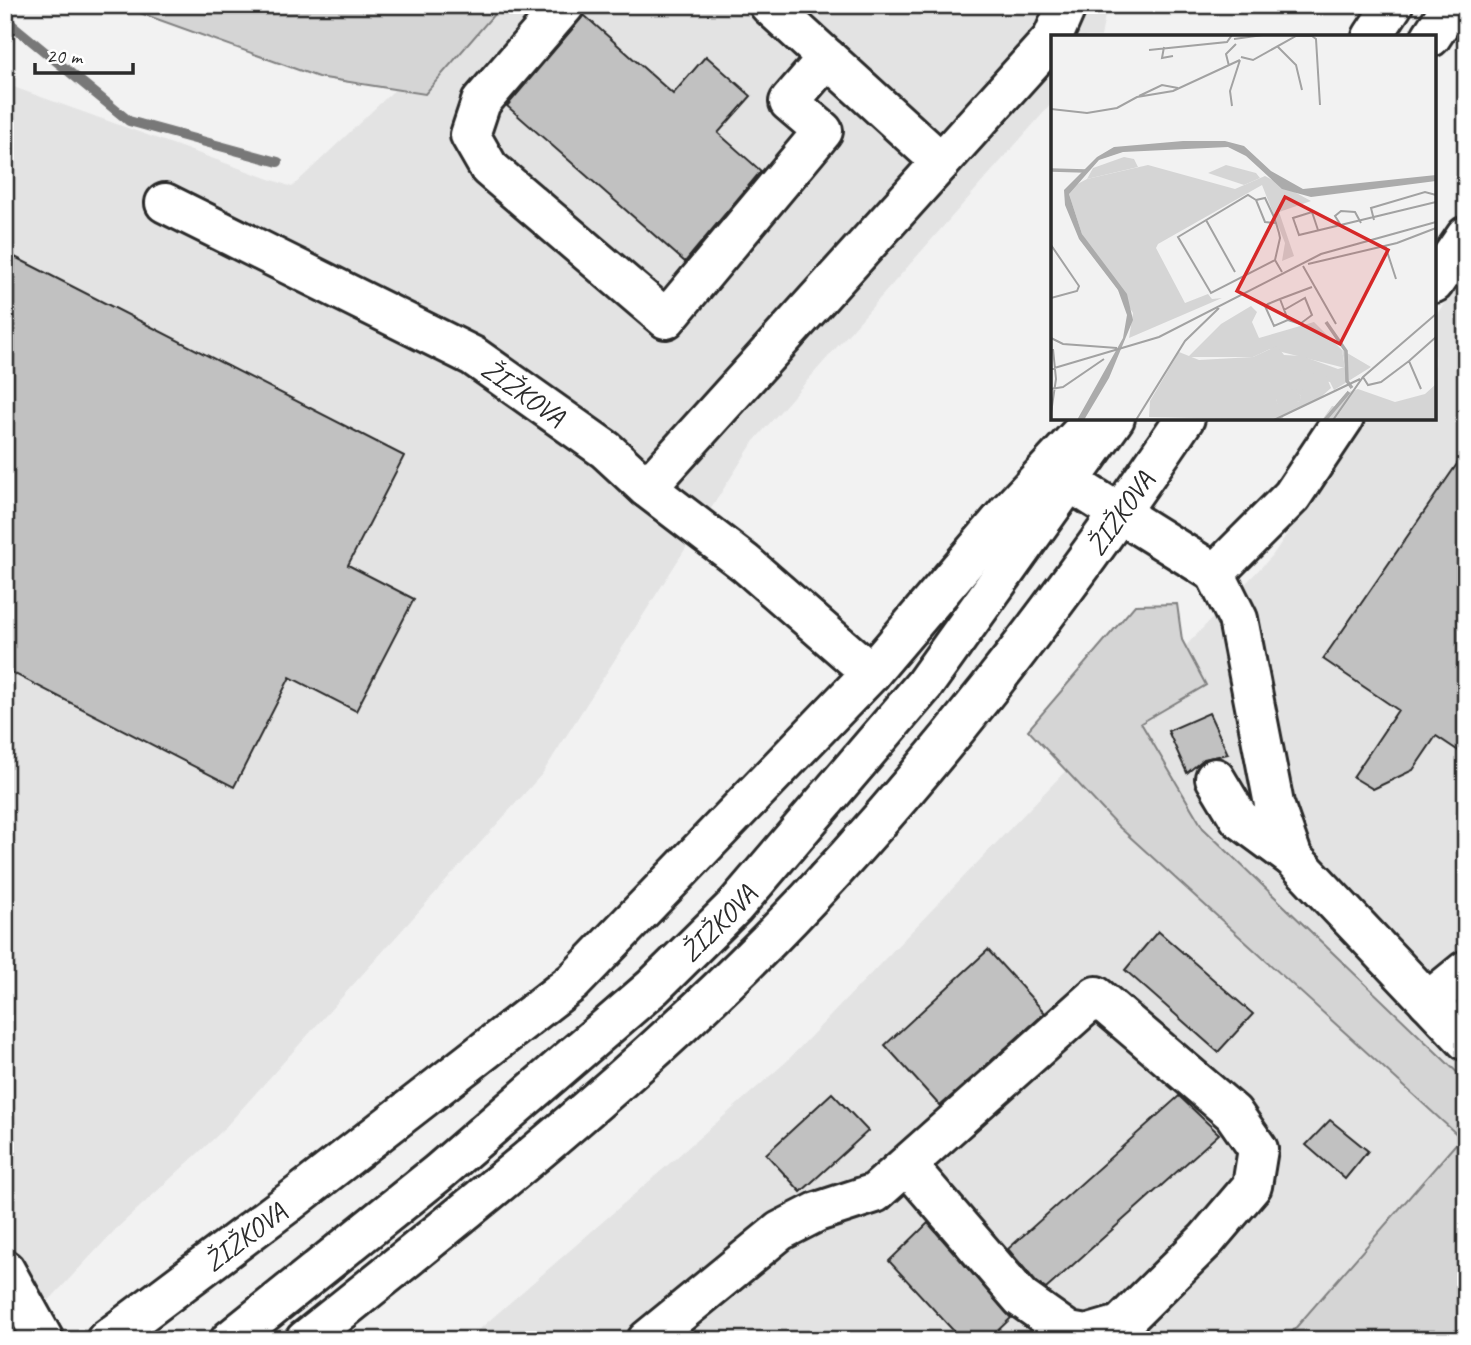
<svg xmlns="http://www.w3.org/2000/svg" width="1471" height="1345" font-family="Caveat,sans-serif">
<rect width="100%" height="100%" fill="#f2f2f2"/>
<filter id="ink" filterUnits="userSpaceOnUse"><feTurbulence type="fractalNoise" baseFrequency=".0143" numOctaves="2"/><feDisplacementMap in="SourceGraphic" scale="14" xChannelSelector="R" yChannelSelector="G"/><feConvolveMatrix kernelMatrix="1 2 1 2 8 2 1 2 1" color-interpolation-filters="sRGB"/></filter>
<g filter="url(#ink)">
<g fill="#e3e3e3">
<polygon points="484,5 1107,5 1101,37 1053,37 1053,102 754,441 542,774 221,1132 116,1229 12,1340 5,1340 5,84 292,187"/>
<polygon points="1466,272 1466,1137 1286,1340 467,1340 786,1062 1272,556 1366,418 1434,418 1434,318"/>
</g>
<g fill="#d5d5d5" stroke="#808080" stroke-width="2">
<polygon points="118,5 502,5 425,94 318,77"/>
<polygon points="1177,604 1182,640 1206,685 1141,723 1203,828 1466,1081 1466,1340 1285,1340 1461,1138 1118,826 1028,730 1135,605"/>
</g>
<g fill="none" stroke-linecap="round" stroke-linejoin="round">
<polyline stroke="#787878" stroke-width="10" points="5,19 129,121 278,162"/>
</g>
<g fill="#c1c1c1" stroke="#2b2b2b" stroke-width="2">
<polygon points="584,15 673,94 706,56 751,96 718,133 761,171 685,262 507,106"/>
<polygon points="5,252 404,456 348,565 414,599 356,711 290,677 234,787 5,669"/>
<polygon points="1466,451 1466,756 1436,736 1413,770 1373,789 1353,777 1398,710 1323,659"/>
<polygon points="1209,713 1228,754 1204,759 1187,773 1168,731"/>
<polygon points="1158,931 1253,1014 1218,1052 1125,970"/>
<polygon points="988,950 1045,1013 940,1106 885,1045"/>
<polygon points="832,1093 868,1131 801,1192 766,1154"/>
<polygon points="1179,1096 1219,1134 1046,1289 1036,1282 1008,1249"/>
<polygon points="1330,1120 1368,1151 1345,1179 1306,1145"/>
<polygon points="928,1223 1011,1318 988,1340 962,1340 889,1261"/>
</g>
<g fill="none" stroke-linecap="round" stroke-linejoin="round">
<g stroke="#2b2b2b" stroke-width="44">
<g id="minor">
<polyline points="565,5 481,102 470,135 489,168 666,319 823,131 789,102 827,58"/>
<polyline points="769,5 941,162"/>
<polyline points="1053,37 1067,5"/>
<path id="s1" d="M165,203L473,356L606,450L647,488L745,563L871,673"/>
<polyline points="1434,283 1466,236"/>
<polyline points="1071,483 1215,573 1292,496 1344,418"/>
<polyline points="647,488 1053,38"/>
<polyline points="1215,573 1238,619 1274,804 1293,858 1466,1041"/>
<polyline points="1215,778 1239,818 1293,858"/>
<polyline points="1428,1001 1466,970"/>
<polyline points="5,1270 44,1340"/>
<path id="s2" d="M106,1340L291,1201L573,982L871,673L1007,513L1095,418"/>
<polyline points="647,1340 780,1231 817,1212 875,1193 1096,996 1233,1113 1258,1149 1252,1186 1206,1240 1120,1325 1086,1335 1069,1332 1021,1298 907,1165"/>
</g>
</g>
<g stroke="#2b2b2b" stroke-width="44">
<g id="major">
<polyline points="1372,37 1393,5"/>
<polyline points="1431,37 1452,5"/>
<path id="s3" d="M230,1340L438,1173L653,987L735,906L924,685L1115,418"/>
<path id="s4" d="M305,1340C464,1213 625,1086 768,941C925,781 1060,603 1185,418"/>
</g>
</g>
<use href="#minor" stroke="#fff" stroke-width="38"/>
<use href="#major" stroke="#fff" stroke-width="38"/>
</g>
</g>
<g text-anchor="middle" dominant-baseline="central" stroke-width="5" stroke-linejoin="round" paint-order="stroke">
<g font-size="28" fill="#2b2b2b" stroke="#fff">
<text stroke="none"><textPath href="#s1" startOffset="406">ŽIŽKOVA</textPath></text>
<text stroke="none"><textPath href="#s4" startOffset="1166">ŽIŽKOVA</textPath></text>
<text stroke="none"><textPath href="#s3" startOffset="642">ŽIŽKOVA</textPath></text>
<text stroke="none"><textPath href="#s2" startOffset="173">ŽIŽKOVA</textPath></text>
</g>
</g>
<g transform="translate(1051 35)">
<rect width="385" height="385" fill="#f2f2f2"/>
<path d="M97,130L184,154L214,141L260,166L228,177L243,221L231,226L234,208L211,150L107,209L105,213L134,268L157,259L161,264L171,263L78,303L82,278L31,199L18,159L19,153L36,144ZM200,271L206,277L201,287L208,303L263,287L291,315L294,333L219,314L202,322H137L170,289Z" fill="#d5d5d5"/>
<path d="M73,122L83,124L87,132L36,144L42,133ZM175,130L205,138L209,143L193,150L157,138ZM226,311L233,320L251,321L287,334L294,332L291,315L320,332L283,355L279,347L252,343L271,361L260,367L243,355L250,361L249,367L225,364L233,385L98,382L99,366L128,317L148,325L202,322ZM385,349V385H271L281,371L286,372L298,357L307,354L344,367L374,359Z" fill="#d5d5d5"/>
<path d="M249,335L275,341L280,353L271,361L263,358L247,342ZM252,352L259,358L260,367L230,381L225,364L236,361L248,367L250,361L240,354L251,356Z" fill="#d5d5d5"/>
<path d="M132,106H174L193,111L220,136L252,154L385,140V146L260,162L231,154L195,121L177,112L72,117L48,125L18,159L31,199L76,259L82,285L58,343L33,385H26L72,303L76,280L67,255L28,204L14,170L13,155L46,122L63,112Z" fill="#ababab"/>
<path fill="none" stroke="#ababab" stroke-width="3.5" d="M0,135L34,136M275,287L295,316L296,346L301,353M274,385L298,357"/>
<path fill="none" stroke="#a2a2a2" stroke-width="2" d="M183,4L212,0M226,11L245,30L251,55M113,12L111,23L122,21M98,15L176,7L181,0M190,22L202,25L245,1H261L265,4L269,70M178,31L175,19L185,9M88,61L111,50L127,53M181,71L179,56L189,25M0,74L36,78L66,73L86,62L122,56L189,25M205,165L197,160L127,202L160,258L224,225L231,237M155,185L184,237M323,185L320,173L374,157L385,160M291,192L284,181L290,176L304,177L310,188M267,195L261,177L242,183L248,200L385,167M0,210L28,251L26,256L0,263M334,210L345,244M224,225L229,203L228,198L225,188L222,180L214,163L205,165L214,187L225,188M257,229L346,208L385,193M252,231L285,289M229,264L237,285L223,291L214,271L217,269L229,264L261,252M233,275L254,263L261,280L249,289L237,285M0,303L12,309L66,313M358,326L385,302M0,334L108,302L270,219L385,187M312,342L317,350L330,347L358,326L370,354M0,354L12,352L53,324M0,378L5,344L2,314M85,385L134,306L168,273M223,385L309,344M282,385L312,342L385,279"/>
<path fill="#d62828" fill-opacity="0.15" stroke="#d62828" stroke-width="3.5" d="M234,162L337,215L289,309L186,256Z"/>
<rect width="385" height="385" fill="none" stroke="#2b2b2b" stroke-width="3.5"/>
</g>
<rect width="1471" height="1345" fill="none" stroke="#fff" stroke-width="28"/>
<rect x="14" y="14" width="1443" height="1317" fill="none" stroke="#2b2b2b" stroke-width="2.5" filter="url(#ink)"/>
<path d="M35 63v10h98v-10" fill="none" stroke="#2b2b2b" stroke-width="3.5"/>
<text x="46" y="63" font-size="21" fill="#2b2b2b" stroke="#ffffff" stroke-width="5" paint-order="stroke">20 m</text>
</svg>
